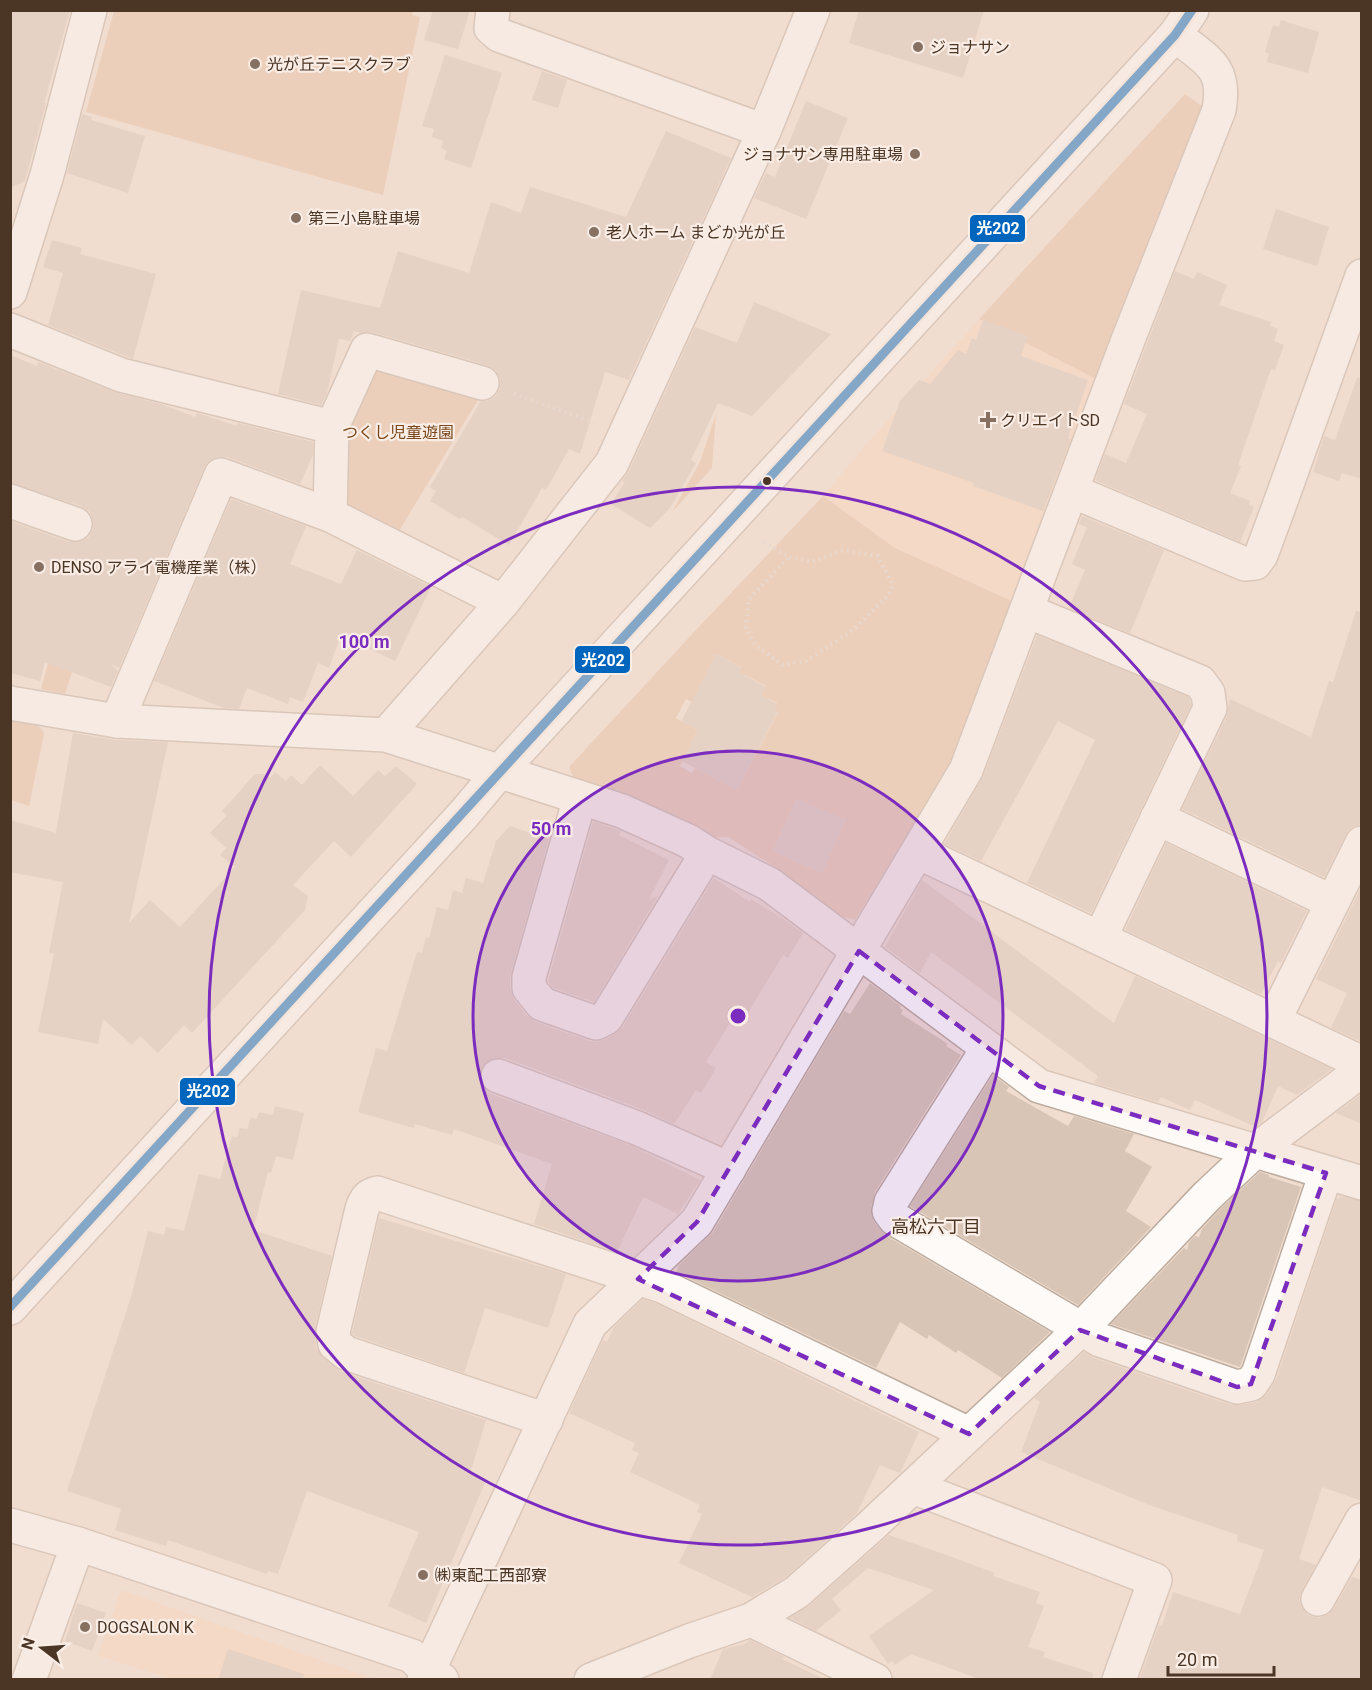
<svg xmlns="http://www.w3.org/2000/svg" width="1372" height="1690" font-family="Roboto,'Noto Sans JP',sans-serif">
<rect width="100%" height="100%" fill="#f0ddd0"/>
<g fill="#f8d4ba">
<polygon points="979,319 1100,381 1014,602 895,548 823,496 863,448"/>
<polygon points="121,1590 374,1679 173,1679 98,1656"/>
</g>
<g fill="#e7bfa1" fill-rule="evenodd">
<polygon points="413,11 412,15 420,17 383,195 86,112 114,11"/>
<polygon points="1185,94 1202,106 1203,117 1100,381 979,319"/>
<polygon points="377,364 481,395 396,536 338,506 340,428"/>
<polygon points="716,414 712,468 672,512 700,462"/>
<path d="M823,496L895,548L1014,602L952,766L933,793L855,920L840,916L784,873L728,837H708L576,783L569,767L695,631ZM716,654L741,667L739,672L766,686L761,695L777,703L774,709L778,712L737,790L695,768L692,773L680,766L698,730L676,718L686,699L709,711ZM797,799L845,820L822,873L773,851Z"/>
<polygon points="62,612 88,621 65,694 41,689"/>
<path d="M11,719C22,721 40,721 44,734L29,806L11,800Z"/>
</g>
<g fill="#d9c5b6">
<polygon points="10,10 70,10 44,103 46,103 25,181 10,188"/>
<polygon points="433,10 470,10 458,49 424,40"/>
<polygon points="859,10 984,10 963,78 849,43"/>
<polygon points="1281,20 1319,32 1308,73 1267,62 1269,54 1265,52 1273,25 1279,27"/>
<polygon points="445,55 502,73 471,168 444,159 447,151 441,148 443,141 432,137 434,129 422,126"/>
<polygon points="542,71 567,80 558,108 532,100"/>
<polygon points="806,101 848,118 806,219 754,198 766,173 775,177"/>
<polygon points="82,114 92,117 91,120 145,136 128,193 67,173"/>
<polygon points="666,131 731,158 629,380 605,372 580,454 569,449 546,490 542,488 509,545 462,517 460,519 430,501 436,491 430,487 481,401 487,401 495,397 500,389 500,379 495,370 487,365 372,332 361,333 354,331 350,341 339,339 327,393 321,405 278,394 301,290 380,308 398,251 469,273 491,202 521,213 530,187 626,217"/>
<polygon points="1276,209 1329,227 1317,266 1263,249"/>
<polygon points="52,240 82,248 80,254 156,274 133,359 48,325 63,273 43,267"/>
<polygon points="1175,271 1194,279 1197,272 1227,285 1219,305 1271,322 1270,326 1278,329 1274,341 1284,345 1275,370 1271,369 1238,465 1241,466 1230,493 1250,501 1249,505 1254,507 1240,542 1095,480 1105,454 1126,463 1147,414 1124,404"/>
<polygon points="754,302 831,334 752,416 718,403 691,460 696,463 670,508 650,528 611,504 625,482 622,481 629,471 695,327 737,343"/>
<polygon points="983,320 1028,336 1021,356 1088,380 1068,438 1071,439 1043,511 973,486 974,483 882,451 900,401 919,380 930,384 958,350 966,354 972,338 976,340"/>
<polygon points="10,355 37,366 38,362 114,392 161,404 195,417 197,413 237,426 238,423 313,442 313,455 300,484 227,457 218,457 209,461 204,468 119,668 111,664 118,671 111,687 45,662 40,681 10,673 10,521 69,542 78,542 88,538 93,530 93,521 90,512 81,506 10,483"/>
<polygon points="1357,378 1362,378 1362,479 1342,473 1339,481 1313,472 1324,436 1335,440"/>
<polygon points="231,499 306,526 290,564 341,584 357,550 431,587 395,661 341,635 329,668 318,663 303,702 290,697 288,704 247,688 239,709 224,708 154,681"/>
<polygon points="1082,516 1164,550 1130,633 1069,608 1085,570 1072,564 1087,527 1079,524"/>
<polygon points="1356,611 1362,612 1362,824 1352,827 1346,834 1324,877 1182,809 1227,716 1230,699 1311,737 1329,681 1333,682"/>
<polygon points="1037,635 1188,697 1190,700 1191,705 1091,913 1027,883 1095,740 1058,721 981,861 944,844 983,777"/>
<polygon points="716,654 742,668 739,672 766,687 761,695 777,704 774,709 778,711 737,790 682,761 698,730 681,722"/>
<polygon points="73,733 116,740 168,742 129,923 150,900 180,927 235,867 220,855 226,848 210,833 227,815 222,811 255,774 267,774 270,778 275,772 286,781 291,775 302,785 320,765 353,796 378,770 385,776 396,766 417,784 351,857 334,841 293,885 308,896 305,910 192,1033 184,1025 158,1053 140,1036 132,1045 103,1019 98,1044 38,1032 54,954 49,953 63,882 10,872 10,820 56,833"/>
<polygon points="797,799 845,820 822,873 773,851"/>
<polygon points="593,821 621,831 619,835 669,860 649,899 658,896 594,1002 553,988 548,981"/>
<polygon points="510,826 549,839 510,977 510,989 514,999 527,1016 536,1022 590,1041 598,1042 615,1034 622,1028 714,878 750,902 751,899 785,920 803,933 788,958 783,955 748,1013 739,1008 706,1062 716,1068 701,1093 696,1090 674,1124 644,1110 505,1058 494,1058 486,1062 481,1069 480,1080 484,1088 491,1094 630,1145 700,1180 678,1214 643,1197 617,1252 534,1224 552,1164 454,1129 452,1135 415,1124 414,1128 358,1112 376,1048 387,1051 417,952 422,953 426,937 429,938 437,907 448,910 453,890 462,893 466,878 483,883 496,841"/>
<polygon points="1166,843 1307,911 1281,963 1278,961 1261,994 1125,930"/>
<polygon points="922,880 1114,1023 1135,976 1332,1069 1297,1095 1278,1086 1262,1122 1256,1127 1195,1100 1190,1110 1161,1097 1158,1102 1094,1083 1098,1076 931,952 920,973 885,947"/>
<polygon points="1362,886 1362,1042 1331,1028 1347,993 1316,979"/>
<polygon points="870,983 901,1006 900,1008 903,1010 901,1014 948,1044 946,1046 961,1055 875,1192 871,1207 871,1215 874,1222 885,1235 1050,1332 1002,1378 958,1350 956,1353 929,1335 927,1339 900,1322 876,1368 676,1272 679,1265 713,1232 844,1011 850,1014"/>
<polygon points="993,1075 1009,1087 1006,1091 1068,1126 1074,1116 1134,1134 1125,1151 1152,1167 1126,1211 1151,1227 1078,1305 910,1206"/>
<polygon points="1362,1094 1362,1124 1336,1113"/>
<polygon points="275,1106 304,1113 293,1160 276,1156 271,1173 268,1172 253,1230 332,1256 315,1328 316,1347 323,1358 340,1371 486,1420 470,1474 486,1480 426,1623 388,1606 419,1532 307,1491 278,1574 268,1571 267,1574 168,1540 166,1546 115,1530 121,1509 67,1491 131,1297 148,1231 164,1235 166,1227 184,1231 199,1174 220,1179 232,1136 237,1138 240,1128 247,1129 251,1117 257,1119 259,1112 273,1115"/>
<polygon points="1260,1172 1269,1175 1269,1177 1301,1187 1240,1367 1111,1324 1184,1248 1187,1250 1189,1242 1195,1236 1199,1237 1202,1229 1220,1209"/>
<polygon points="1340,1196 1362,1201 1362,1501 1322,1487 1299,1559 1316,1565 1302,1590 1299,1600 1302,1608 1308,1615 1318,1618 1327,1615 1334,1608 1352,1577 1362,1580 1362,1680 1139,1680 1159,1625 1162,1626 1173,1592 1240,1614 1264,1550 1237,1541 1238,1535 1149,1505 1021,1452 1040,1402 1034,1398 1084,1352 1094,1358 1231,1405 1241,1405 1256,1402 1266,1395 1276,1380 1337,1198 1339,1199"/>
<polygon points="379,1218 566,1274 548,1328 485,1308 464,1373 355,1336 352,1333"/>
<polygon points="643,1299 655,1303 919,1432 900,1473 880,1465 857,1513 786,1577 752,1597 679,1563 702,1514 697,1512 700,1505 630,1472 639,1453 632,1450 635,1443 569,1413 603,1340 607,1342 614,1327"/>
<polygon points="889,1535 952,1557 995,1573 993,1576 1040,1592 1036,1603 1044,1606 1028,1647 1045,1652 1043,1657 1093,1673 1092,1680 982,1680 911,1654 895,1665 892,1661 888,1664 869,1636 934,1590 868,1568 832,1599 841,1610 816,1631 790,1618 809,1606"/>
<polygon points="77,1603 106,1613 92,1651 65,1641"/>
<polygon points="750,1640 785,1657 782,1659 826,1680 710,1680 723,1649 745,1644"/>
<polygon points="228,1649 304,1674 303,1680 218,1680"/>
</g>
<g fill="none" stroke-linecap="round" stroke-linejoin="round">
<g stroke="#bead9f" stroke-width="36">
<g id="minor">
<polyline points="493,10 491,28 499,35 764,131"/>
<polyline points="10,292 47,175 90,10"/>
<polyline points="10,330 121,375 332,427"/>
<polyline points="1072,491 1245,564 1255,563 1261,555 1278,509 1362,276"/>
<polyline points="10,501 75,524"/>
<polyline points="330,515 332,427 367,350 482,383"/>
<polyline points="1027,611 1200,682 1208,693 1210,708 1100,938"/>
<polyline points="10,703 117,721 386,735 622,811 688,841 707,853 769,884 1039,1086 1362,1183"/>
<polyline points="117,721 221,475 330,515 503,602"/>
<polyline points="386,735 503,602 612,463 764,131 813,10"/>
<polyline points="580,798 529,977 529,988 542,1004 596,1023 606,1018 707,853"/>
<polyline points="1157,818 1332,902"/>
<polyline points="918,852 1362,1063"/>
<polyline points="1274,1020 1362,843"/>
<polyline points="988,1048 891,1202 889,1211 895,1219 1100,1340 1237,1387 1251,1384 1258,1374 1326,1173"/>
<polyline points="498,1076 637,1128 729,1169"/>
<path d="M546,1420L346,1353L335,1344L333,1332L362,1209C365,1200 368,1195 377,1193L662,1286L969,1434"/>
<polyline points="913,1487 1155,1580 1119,1680"/>
<polyline points="10,1525 78,1544 412,1656 428,1672 442,1680"/>
<polyline points="1318,1599 1362,1520"/>
<polyline points="751,1620 875,1680"/>
<polyline points="29,1680 78,1544"/>
<path d="M424,1680L590,1324L697,1222L966,770L1128,340L1219,110C1227,66 1206,60 1175,35"/>
<polyline points="591,1680 689,1641 751,1620 797,1592 871,1526 1080,1330 1207,1196 1256,1150 1362,1070"/>
</g>
</g>
<g stroke="#bead9f" stroke-width="36">
<polyline id="major" points="10,1308 464,814 500,771 1175,35 1192,10"/>
</g>
<g stroke="#dcd6d2" stroke-width="4" stroke-dasharray="1.5 4.5" stroke-linecap="butt">
<polyline points="514,394 595,423"/>
<polyline points="764,542 789,557 812,562 843,550 878,556 893,585 888,595 853,630 806,661 783,665 756,646 746,628 749,599 789,557"/>
</g>
<use href="#minor" stroke="#fdfaf8" stroke-width="33"/>
<use href="#major" stroke="#fdfaf8" stroke-width="33"/>
<g stroke="#f9ede5" stroke-width="14">
<polyline id="bus-1" points="10,1307 1175,35 1192,10"/>
</g>
<use href="#bus-1" stroke="#0065bd" stroke-width="9"/>
</g>
<path d="M0 0H1372V1690H0ZM859,951L1039,1086L1326,1173L1251,1384L1237,1387L1080,1330L969,1434L638,1279L697,1222Z" fill="#f0ddd0" fill-opacity=".55" fill-rule="evenodd"/>
<path fill="none" stroke="#7b2cbf" stroke-width="4.5" stroke-dasharray="12 8" stroke-linejoin="round" d="M859,951L1039,1086L1326,1173L1251,1384L1237,1387L1080,1330L969,1434L638,1279L697,1222Z"/>
<circle cx="738" cy="1016" r="265" fill="#7b2cbf" fill-opacity=".12"/>
<g fill="none" stroke="#7b2cbf" stroke-width="3">
<circle cx="738" cy="1016" r="265"/>
<circle cx="738" cy="1016" r="529"/>
</g>
<g fill="#857061" stroke="#f9ede5" stroke-width="2">
<circle cx="918" cy="47" r="6"/>
<circle cx="255" cy="64" r="6"/>
<circle cx="915" cy="154" r="6"/>
<circle cx="296" cy="218" r="6"/>
<circle cx="594" cy="232" r="6"/>
<path d="M985 411h6v6h6v6h-6v6h-6v-6h-6v-6h6z"/>
<circle cx="39" cy="567" r="6"/>
<circle cx="423" cy="1575" r="6"/>
<circle cx="85" cy="1627" r="6"/>
</g>
<circle fill="#4b3525" stroke="#f9ede5" stroke-width="2" cx="767" cy="481" r="5"/>
<g text-anchor="middle" dominant-baseline="central" stroke-width="4.5" stroke-linejoin="round" paint-order="stroke">
<g font-size="16" fill="#4b3525" stroke="#f9ede5" text-anchor="start">
<text x="930" y="47">ジョナサン</text>
<text x="267" y="64">光が丘テニスクラブ</text>
<text x="903" y="154" text-anchor="end">ジョナサン専用駐車場</text>
<text x="308" y="218">第三小島駐車場</text>
<text x="606" y="232">老人ホーム まどか光が丘</text>
<text x="1000" y="420">クリエイトSD</text>
<text x="51" y="567">DENSO アライ電機産業（株）</text>
<text x="435" y="1575">㈱東配工西部寮</text>
<text x="97" y="1627">DOGSALON K</text>
</g>
<g font-size="16" fill="#7a481c" stroke="#f9ede5">
<text x="398" y="432">つくし児童遊園</text>
</g>
<g font-size="18" fill="#4b3525" stroke="#f9ede5">
<text x="936" y="1226">高松六丁目</text>
</g>
</g>
<circle cx="738" cy="1016" r="9" fill="#7b2cbf" stroke="#f9ede5" stroke-width="3"/>
<g font-size="18" text-anchor="middle" font-weight="bold" fill="#7b2cbf" stroke="#f9ede5" stroke-width="4.5" stroke-linejoin="round" paint-order="stroke">
<text x="364" y="648">100 m</text>
<text x="551" y="835">50 m</text>
</g>
<g stroke="#f9ede5" stroke-width="2">
<rect x="969" y="214" width="57" height="29" rx="6" fill="#0065bd"/>
<rect x="574" y="645" width="57" height="29" rx="6" fill="#0065bd"/>
<rect x="179" y="1077" width="57" height="29" rx="6" fill="#0065bd"/>
</g>
<g font-size="16" text-anchor="middle" font-weight="bold" fill="#fff">
<text x="998" y="234">光202</text>
<text x="603" y="666">光202</text>
<text x="208" y="1097">光202</text>
</g>
<rect width="1372" height="1690" fill="none" stroke="#4b3525" stroke-width="24"/>
<g transform="translate(42 1648) rotate(287)" stroke="#f9ede5" stroke-width="4.5" paint-order="stroke">
<path d="M0-4.5L10 22L0 15L-10 22Z" fill="#4b3525"/>
<text y="-9" font-size="16" font-weight="bold" text-anchor="middle" fill="#4b3525">N</text>
</g>
<path d="M1168 1666v9h106v-9" fill="none" stroke="#4b3525" stroke-width="3"/>
<text x="1177" y="1666" font-size="18" fill="#4b3525" stroke="#f9ede5" stroke-width="4.5" paint-order="stroke">20 m</text>
</svg>
